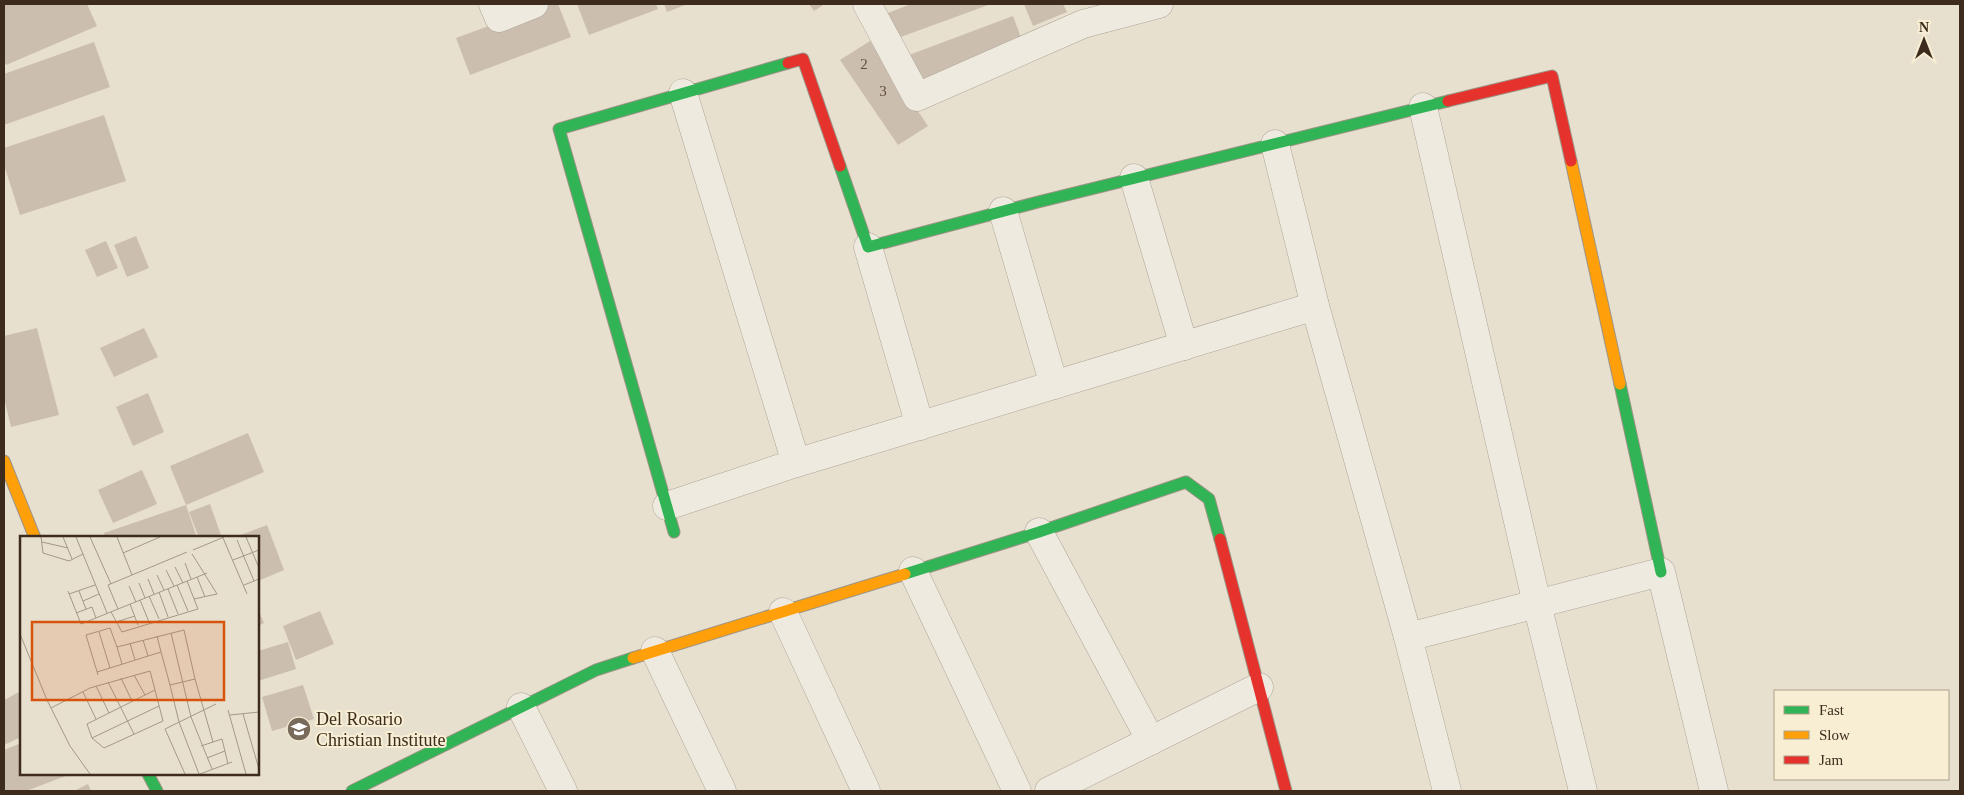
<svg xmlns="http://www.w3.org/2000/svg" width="1964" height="795" font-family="'Times New Roman',serif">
<rect width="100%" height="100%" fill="#e8e0ce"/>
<g fill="#ccbeae">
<polygon points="7,4 87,4 97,26 6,65 4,60 4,5"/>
<polygon points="549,4 558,4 571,37 470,75 456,38"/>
<polygon points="577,4 656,4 658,9 589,35"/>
<polygon points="664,4 688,4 667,12"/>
<polygon points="809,4 825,4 814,11"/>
<polygon points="911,4 991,4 898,38 888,13"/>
<polygon points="1024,4 1063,4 1067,12 1033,26"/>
<polygon points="1013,16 1023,43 919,81 909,55"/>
<polygon points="870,41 928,126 898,145 840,60"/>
<polygon points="94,42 110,87 4,125 4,74"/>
<polygon points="104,115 126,181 20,215 4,165 4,148"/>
<polygon points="136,236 149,268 127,277 114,245"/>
<polygon points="106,241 118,268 97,277 85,250"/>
<polygon points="37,328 59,415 11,427 4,398 4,336"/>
<polygon points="144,328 158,357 114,377 100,348"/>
<polygon points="148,393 164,432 133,446 116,407"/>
<polygon points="248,433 264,472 186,505 170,466"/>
<polygon points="142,470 157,504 113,523 98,490"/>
<polygon points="210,504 222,538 199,538 189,512"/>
<polygon points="186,505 197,538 105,538 104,533"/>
<polygon points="267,525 284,570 258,581 258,538 235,537"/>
<polygon points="258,609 264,623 258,626"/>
<polygon points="320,611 334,644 296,660 283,626"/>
<polygon points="288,642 296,669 258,681 258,651"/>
<polygon points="303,685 314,719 272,731 262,697"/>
<polygon points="21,691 21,737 4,745 4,700"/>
<polygon points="21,743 21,774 71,774 26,791 4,791 4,750"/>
<polygon points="88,784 91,791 74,791"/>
</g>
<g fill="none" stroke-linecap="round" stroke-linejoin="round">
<g stroke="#ada597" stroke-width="29">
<g id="street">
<polyline points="493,4 499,18 534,4"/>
<polyline points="867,4 917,97 1083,24 1159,4"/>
<polyline points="1423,107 1537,604 1583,791"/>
<polyline points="1275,144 1315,306"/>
<polyline points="1134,178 1184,346"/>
<polyline points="1003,211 1054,385"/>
<polyline points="868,247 920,426"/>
<polyline points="796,463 1315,306 1408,637"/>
<polyline points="667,506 796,463 683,93"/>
<polyline points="1039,532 1151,741"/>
<polyline points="913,571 1017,791"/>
<polyline points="783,612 866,791"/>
<polyline points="655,651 722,791"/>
<polyline points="521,707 563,791"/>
<polyline points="1049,791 1259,687"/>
<polyline points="1447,791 1408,637 1661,572 1714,791"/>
</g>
</g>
<g stroke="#9d9486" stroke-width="13">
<g id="fast">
<polyline points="840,166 868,247 1038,202 1448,101"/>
<polyline points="1620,384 1661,572"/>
<polyline points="674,532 559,129 788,63"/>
<polyline points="905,574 1039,532 1186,482 1209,499 1220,539"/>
<polyline points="148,774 157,791"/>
<polyline points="352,791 596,670 633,658"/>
</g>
</g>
<g stroke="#9d9486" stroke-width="13">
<g id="slow">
<polyline points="1571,161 1620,384"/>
<polyline points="4,461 35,538"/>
<polyline points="633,658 905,574"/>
</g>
</g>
<g stroke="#9d9486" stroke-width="13">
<g id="jam">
<polyline points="788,63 803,59 840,166"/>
<polyline points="1448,101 1552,76 1571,161"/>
<polyline points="1220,539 1286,791"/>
</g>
</g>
<use href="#street" stroke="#efeae0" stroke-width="28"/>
<use href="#fast" stroke="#30b455" stroke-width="11"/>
<use href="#slow" stroke="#ff9f0a" stroke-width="11"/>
<use href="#jam" stroke="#e5322d" stroke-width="11"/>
</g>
<defs>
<g id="school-disc" transform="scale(1.25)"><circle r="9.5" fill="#796b5b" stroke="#f8eed3"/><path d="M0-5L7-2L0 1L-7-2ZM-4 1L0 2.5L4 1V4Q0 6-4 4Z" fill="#fff"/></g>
</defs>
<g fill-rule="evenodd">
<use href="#school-disc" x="299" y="729"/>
</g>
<g text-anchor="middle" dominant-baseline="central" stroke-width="4" stroke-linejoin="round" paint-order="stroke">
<g font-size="15" fill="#615041">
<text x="864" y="64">2</text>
<text x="883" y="91">3</text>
</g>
<g font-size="18" fill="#3d2c1d" stroke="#f8eed3" text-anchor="start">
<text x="316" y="719">Del Rosario<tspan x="316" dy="21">Christian Institute</tspan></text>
</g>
</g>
<g transform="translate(20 536)">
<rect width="239" height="239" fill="#e8e0ce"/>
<path fill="none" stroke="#a49887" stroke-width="1" d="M21,1L23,17L49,25L63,18M43,1L52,23M56,1L87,77M70,1L91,48M97,1L112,39M226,1L239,32M203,2L227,58M217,4L234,45M22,6L48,12M173,14L204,1M103,17L140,1M172,18L197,58L174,63M213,24L239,14M165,27L171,43M155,31L163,47M146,34L154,50M137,39L144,54M177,41L185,61M128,43L134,58M119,47L125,62M157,49L168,75M224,49L239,43M109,50L116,66M148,53L158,78M48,55L61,88L187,37M59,55L66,73M139,56L148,81M49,58L75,49M129,60L139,83M120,64L129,86M63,65L79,58M110,68L118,89M98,73L88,49L167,16M91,76L102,96L178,73L167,45M56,77L72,71L76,82M96,86L115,80M151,97L171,181L192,233M0,98L27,164L50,210L70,238M137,100L141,116M123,104L128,120M110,107L115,124M97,111L102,128M90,132L141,116L150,149M77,136L90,132L79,96M78,139L66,99L90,92L97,111L164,94L175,143M114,139L125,159M101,142L112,165M88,146L114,198M76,150L89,177M63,156L76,183M31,172L70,152L130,135L135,154L143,185L84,212L72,202L67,188L135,154M208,174L226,238M223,178L239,233M210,179L239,176M72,202L139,170M181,210L202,203L208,228M187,222L205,215M165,238L145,193L196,168M179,238L159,186L150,149L175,143L193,206M180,238L212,226"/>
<path fill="#d7540e" fill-opacity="0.15" stroke="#d7540e" stroke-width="2.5" d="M12,86H204V164H12Z"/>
<rect width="239" height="239" fill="none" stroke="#3d2c1d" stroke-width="2.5"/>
</g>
<rect width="1964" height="795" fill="none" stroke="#3d2c1d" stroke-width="10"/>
<rect x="1774" y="690" width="175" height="90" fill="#f8eed3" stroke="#ada08a"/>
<rect x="1784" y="706" width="25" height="8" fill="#30b455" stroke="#ada08a"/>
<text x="1819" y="715" font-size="15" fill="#3d2c1d">Fast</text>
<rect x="1784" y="731" width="25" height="8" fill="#ff9f0a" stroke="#ada08a"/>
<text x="1819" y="740" font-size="15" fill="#3d2c1d">Slow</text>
<rect x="1784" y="756" width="25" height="8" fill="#e5322d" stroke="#ada08a"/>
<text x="1819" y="765" font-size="15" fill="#3d2c1d">Jam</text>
<g transform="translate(1924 40)" stroke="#f8eed3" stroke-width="4" paint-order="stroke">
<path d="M0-4L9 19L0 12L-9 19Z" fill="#3d2c1d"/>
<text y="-8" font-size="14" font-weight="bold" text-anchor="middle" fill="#3d2c1d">N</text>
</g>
</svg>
